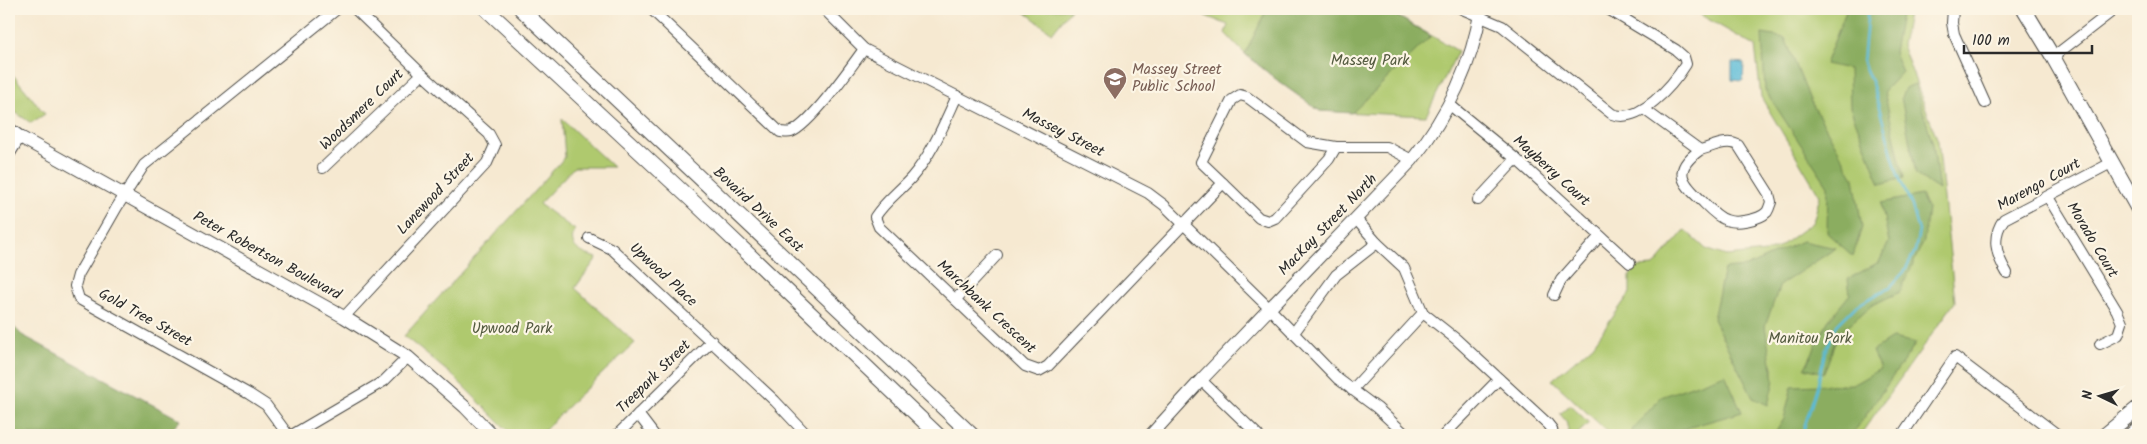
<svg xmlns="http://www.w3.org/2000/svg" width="2147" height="444" font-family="Kalam,sans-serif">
<rect width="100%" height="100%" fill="#fcf5e5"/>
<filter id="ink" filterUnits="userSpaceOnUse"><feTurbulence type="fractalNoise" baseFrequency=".02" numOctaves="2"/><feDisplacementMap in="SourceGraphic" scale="10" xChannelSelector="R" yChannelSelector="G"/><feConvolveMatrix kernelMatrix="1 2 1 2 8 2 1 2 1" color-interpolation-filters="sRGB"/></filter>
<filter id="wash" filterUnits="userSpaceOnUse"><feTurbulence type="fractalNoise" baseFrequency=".0096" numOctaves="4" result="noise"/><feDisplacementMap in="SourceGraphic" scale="20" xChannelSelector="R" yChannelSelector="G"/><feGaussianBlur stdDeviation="1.12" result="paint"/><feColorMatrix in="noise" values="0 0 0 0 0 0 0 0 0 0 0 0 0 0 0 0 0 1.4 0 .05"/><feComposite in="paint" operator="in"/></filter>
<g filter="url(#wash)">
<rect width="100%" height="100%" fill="#f6e9d1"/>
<g fill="#afc96e" stroke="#6d7a4c">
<polygon points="1021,9 1071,9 1052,33"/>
<polygon points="1188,9 1385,9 1458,51 1426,116 1320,111 1282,84 1245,54 1225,33 1228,25"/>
<polygon points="1702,9 1909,9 1902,45 1938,141 1955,302 1860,435 1611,435 1552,380 1593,345 1630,293 1630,275 1638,267 1654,266 1685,230 1706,249 1726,256 1766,252 1778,248 1813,222 1820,196 1761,97 1755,46 1699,14"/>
<polygon points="9,70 45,114 31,123 9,108"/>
<path d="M562,119L613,167H574L539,204L575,230C566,248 583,254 597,258L575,288L635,343L576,398L540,435H512L453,376L404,336L565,157Z"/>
<polygon points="1570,405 1589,423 1576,435 1569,434 1566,421 1560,414"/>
</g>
<g fill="#8bad61" stroke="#5b6c46">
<polygon points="1267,9 1385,9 1431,36 1352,113 1320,111 1282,84 1245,54"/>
<polygon points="1847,9 1902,9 1894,52 1902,72 1884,91 1904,178 1880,184 1850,107 1849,69 1825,64"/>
<polygon points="1762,34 1785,38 1810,100 1854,178 1862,227 1853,256 1827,233 1828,186 1765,90"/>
<polygon points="1915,84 1933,144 1939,190 1916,175 1901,97 1905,88"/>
<polygon points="1921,195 1928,209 1924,240 1900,292 1872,305 1838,334 1824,373 1805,368 1828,321 1850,294 1848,279 1879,262 1889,242 1881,203"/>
<polygon points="1802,241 1836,248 1780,285 1765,326 1774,380 1768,405 1753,398 1713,319 1724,269 1746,267"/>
<polygon points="9,322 22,335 181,420 166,435 9,435"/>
<polygon points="1892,338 1916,343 1852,435 1774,435 1784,419 1792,386 1854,384 1880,369 1872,351"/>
<polygon points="1725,374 1742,412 1680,430 1676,435 1633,435 1632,430 1661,397"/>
</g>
<polygon fill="#5abbd8" stroke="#427382" points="1732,62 1744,63 1743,81 1732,80"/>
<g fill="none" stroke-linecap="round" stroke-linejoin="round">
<polyline stroke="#5abbd8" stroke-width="2.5" points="1800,435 1803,431 1817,387 1825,352 1837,325 1856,306 1890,287 1904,272 1915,251 1919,231 1912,206 1898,175 1873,86 1863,63 1868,9"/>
</g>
</g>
<g filter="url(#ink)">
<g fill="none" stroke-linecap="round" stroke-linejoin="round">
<g stroke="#494844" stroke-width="12">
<g id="minor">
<path d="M651,9L780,132C783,132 788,133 791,132C810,125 851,67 864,49"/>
<polyline points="824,9 864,49 1148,193 1164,205 1270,309 1338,379 1377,408 1406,435"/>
<path d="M1462,9L1502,26L1612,114C1639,125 1673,85 1686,64L1684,57L1676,50L1608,9"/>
<polyline points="1953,9 1952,23 1954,34 1985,103"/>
<polyline points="2053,57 2115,9"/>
<path d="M957,96C944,124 932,154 912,177C900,191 885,201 875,217L879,227L1025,366L1039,371L1048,366L1223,183L1201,162L1232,100L1240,95L1247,97L1307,142L1336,147H1387L1412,160"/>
<polyline points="1450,105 1516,159 1630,263"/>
<path d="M1645,110L1700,150C1672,170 1681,182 1702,201C1709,208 1717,217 1726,220C1736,224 1759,220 1767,212C1769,209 1770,205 1771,202L1769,194L1738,145C1726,139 1712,147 1700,150"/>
<polyline points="9,155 20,137"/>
<polyline points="323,168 422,74"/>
<polyline points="1223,183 1259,218 1268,221 1275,218 1329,159 1336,147"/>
<polyline points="2048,197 2117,311 2122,323 2118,335 2100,344"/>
<polyline points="1478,200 1516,159"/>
<polyline points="1356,219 1377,243 1404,268 1423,313 1456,339 1548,424 1552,429 1553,435"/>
<polyline points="589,238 612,249 775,401 807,435"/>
<path d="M2007,273C1996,255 1991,237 2004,219L2113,162"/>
<polyline points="1554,295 1561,280 1600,236"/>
<polyline points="956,299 997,255"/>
<polyline points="344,317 487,163 495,145 489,134 422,74 355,9"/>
<polyline points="1293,334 1336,275 1377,243"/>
<polyline points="1201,380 1258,435"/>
<polyline points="1352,390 1423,313"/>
<polyline points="638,414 654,435"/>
<polyline points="288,435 266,405 249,394 79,299 75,286 78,275 117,207 144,165 337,9"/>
<polyline points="292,435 384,381 408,357"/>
<polyline points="617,435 712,341"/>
<polyline points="1444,435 1499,379"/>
<polyline points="1902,435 1955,357 2058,435"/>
</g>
</g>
<g stroke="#494844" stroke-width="14">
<g id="tertiary">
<polyline points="9,129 20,137 344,317 408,357 465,407 492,435"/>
<path d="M1151,435L1201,380L1412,160C1448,115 1472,65 1481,9"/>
</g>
</g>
<g stroke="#494844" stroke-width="16">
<g id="secondary">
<polyline points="486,9 698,206 938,435"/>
<polyline points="521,9 972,435"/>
<polyline points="2024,9 2053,57 2138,209"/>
<polyline points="2105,435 2138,408"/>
<polyline points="2131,435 2138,429"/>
</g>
</g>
<use href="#minor" stroke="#fff" stroke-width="10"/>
<use href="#tertiary" stroke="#fff" stroke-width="12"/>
<use href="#secondary" stroke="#fff" stroke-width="14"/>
</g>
</g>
<defs>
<g id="school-pin" transform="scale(1.25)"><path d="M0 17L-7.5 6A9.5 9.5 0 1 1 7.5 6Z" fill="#8d6e63" stroke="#fcf5e5"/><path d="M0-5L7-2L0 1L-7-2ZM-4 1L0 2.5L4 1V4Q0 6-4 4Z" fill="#fff"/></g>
</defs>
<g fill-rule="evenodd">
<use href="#school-pin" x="1115" y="79"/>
</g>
<g text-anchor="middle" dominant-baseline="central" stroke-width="4.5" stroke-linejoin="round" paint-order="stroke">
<g font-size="15" fill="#535a3f" stroke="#fcf5e5">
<text x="1370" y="61">Massey Park</text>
<text x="512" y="329">Upwood Park</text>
<text x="1810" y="339">Manitou Park</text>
</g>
<g font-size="15" fill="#785e54" stroke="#fcf5e5" text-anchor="start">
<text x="1132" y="70">Massey Street<tspan x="1132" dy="17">Public School</tspan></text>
</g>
<g font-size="15" fill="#2b2b2b" stroke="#fcf5e5">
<text transform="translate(362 110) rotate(-44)">Woodsmere Court</text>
<text transform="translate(1063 133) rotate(27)">Massey Street</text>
<text transform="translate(1551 171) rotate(42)">Mayberry Court</text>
<text transform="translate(2039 185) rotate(-29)">Marengo Court</text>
<text transform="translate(436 194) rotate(-47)">Lanewood Street</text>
<text transform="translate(758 210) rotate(43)">Bovaird Drive East</text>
<text transform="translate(1328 225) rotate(-46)">MacKay Street North</text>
<text transform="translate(2092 240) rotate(59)">Morado Court</text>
<text transform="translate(267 256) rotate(29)">Peter Robertson Boulevard</text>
<text transform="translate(663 275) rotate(43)">Upwood Place</text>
<text transform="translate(986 307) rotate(43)">Marchbank Crescent</text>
<text transform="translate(145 318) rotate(29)">Gold Tree Street</text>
<text transform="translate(654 377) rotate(-45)">Treepark Street</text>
</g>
</g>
<rect width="2147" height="444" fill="none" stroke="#fcf5e5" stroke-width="30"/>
<g transform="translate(2100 396) rotate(275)" stroke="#fcf5e5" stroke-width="4" paint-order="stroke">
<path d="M0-4L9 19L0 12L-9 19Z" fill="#2b2b2b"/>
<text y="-8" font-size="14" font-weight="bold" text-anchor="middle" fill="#2b2b2b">N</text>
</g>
<path d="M1964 45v8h128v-8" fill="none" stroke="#2b2b2b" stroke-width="2.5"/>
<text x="1972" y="45" font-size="15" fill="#2b2b2b" stroke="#fcf5e5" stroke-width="4" paint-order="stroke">100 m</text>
</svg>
